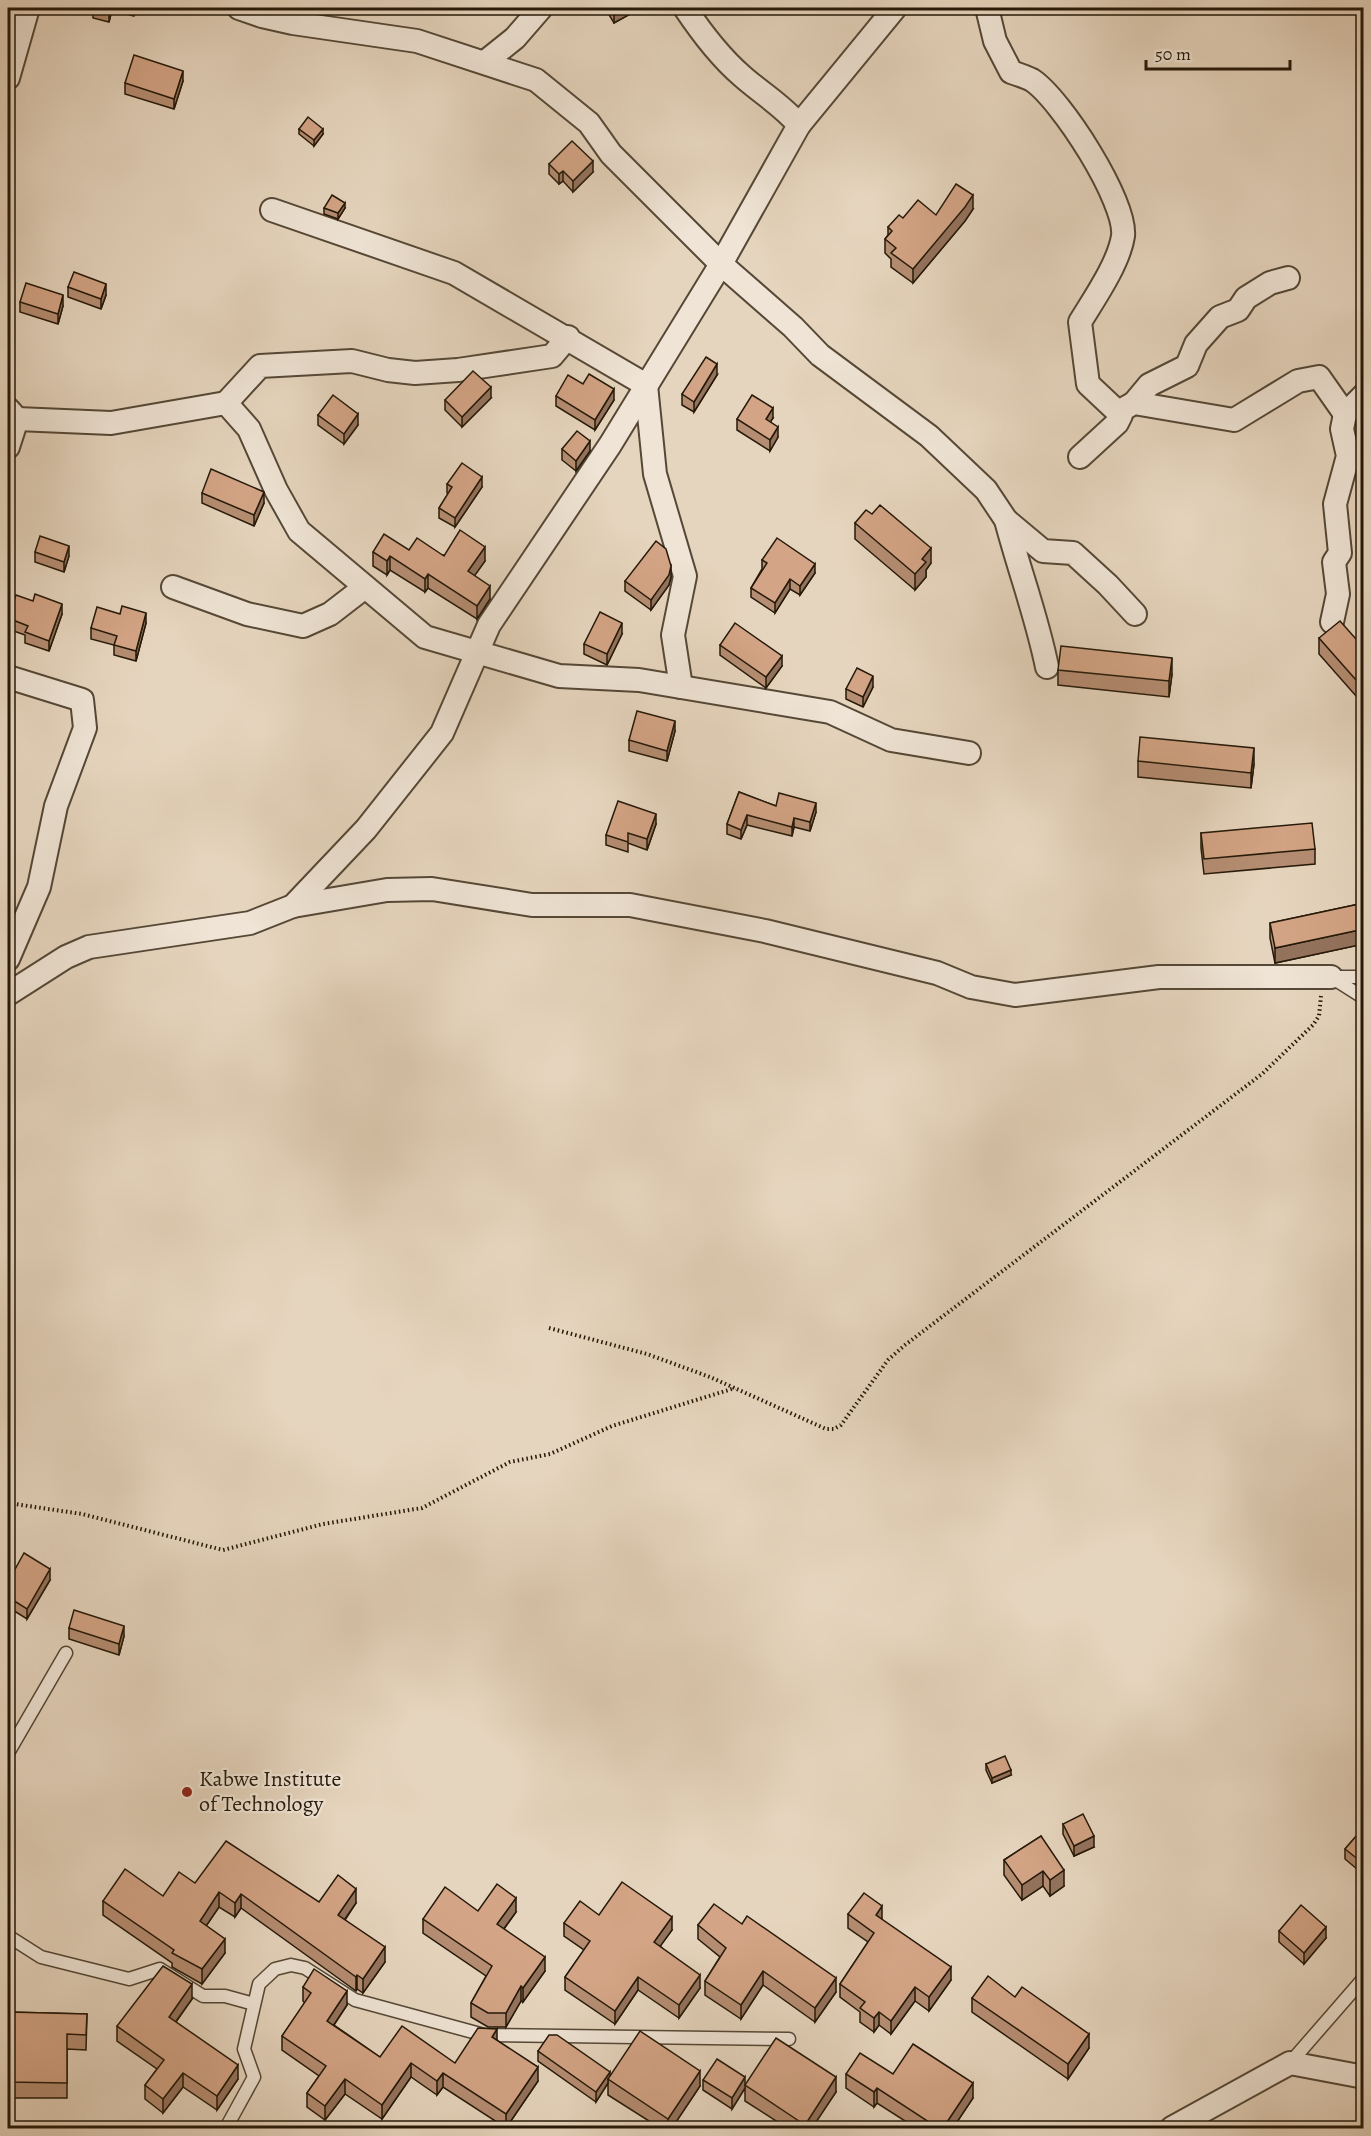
<svg xmlns="http://www.w3.org/2000/svg" width="1371" height="2136" font-family="Alegreya,serif">
<rect width="100%" height="100%" fill="#e6d5be"/>
<filter id="stains"><feTurbulence type="fractalNoise" baseFrequency=".00333" numOctaves="4"/><feColorMatrix values="0 0 0 0 .2 0 0 0 0 .09 0 0 0 0 .02 0 0 0 .5 -.17"/></filter>
<radialGradient id="worn" r=".72"><stop offset=".6" stop-color="#630" stop-opacity="0"/><stop offset="1" stop-color="#630" stop-opacity=".3"/></radialGradient>
<g fill="none" stroke-linecap="round" stroke-linejoin="round">
<g stroke="#554836" stroke-width="15">
<g id="service">
<polyline points="1331,977 1364,998"/>
<polyline points="1332,977 1364,977"/>
<polyline points="8,1753 66,1653"/>
<polyline points="8,1936 41,1957 129,1979 160,1969 203,1996 225,1996 254,2004"/>
<polyline points="1290,2063 1364,1978"/>
<polyline points="226,2128 254,2077 244,2049 259,1984 275,1969 291,1965 305,1968 355,2000 484,2035 789,2039"/>
</g>
</g>
<g stroke="#554836" stroke-width="26">
<g id="minor">
<polyline points="239,8 262,16 293,23 417,41 536,80 589,123 611,154 721,264 793,327 820,355 929,436 986,490 1006,520 1043,551 1073,553 1108,585 1135,614"/>
<path d="M685,8C701,32 720,57 742,76C761,93 782,105 799,125"/>
<path d="M987,8L995,41L1011,72C1017,74 1026,77 1032,80C1061,99 1127,202 1123,236C1119,263 1094,299 1080,322L1088,384L1121,415L1117,423L1080,457"/>
<polyline points="485,62 515,38 541,8"/>
<polyline points="8,78 28,8"/>
<polyline points="272,210 454,273 646,385 655,474 685,576 673,635 681,687"/>
<polyline points="226,403 260,366 352,361 388,370 415,373 458,370 552,356 568,337"/>
<polyline points="1134,403 1149,385 1187,366 1196,344 1220,317 1238,310 1246,298 1270,283 1288,278"/>
<polyline points="1118,412 1134,403 1234,420 1298,381 1319,377 1345,414"/>
<polyline points="17,419 111,423 226,403 249,429 276,490 299,531 425,637 559,676 639,680 830,712 891,740 969,753"/>
<polyline points="8,447 17,419 8,409"/>
<path d="M1006,520C1019,570 1037,617 1047,667"/>
<polyline points="173,587 247,614 303,626 330,614 365,587"/>
<polyline points="1332,622 1338,594 1334,562 1340,553 1335,504 1348,456 1342,429 1345,414 1364,395"/>
<polyline points="8,677 82,700 85,728 56,806 39,887 8,959"/>
<polyline points="293,906 387,890 432,889 532,905 630,905 765,931 937,973 971,987 1015,995 1159,977 1331,977"/>
<polyline points="8,994 66,957 89,947 250,923 293,906 366,829 442,733 489,625 610,445 721,264 799,125 895,8"/>
<polyline points="1172,2128 1290,2063 1364,2077"/>
</g>
</g>
<g stroke="#251909" stroke-width="4" stroke-dasharray="1.5 3" stroke-linecap="butt">
<polyline points="549,1328 647,1354 710,1377 826,1429 834,1429 841,1425 888,1360 905,1345 1262,1074 1313,1025 1319,1016 1321,996"/>
<polyline points="8,1503 82,1514 223,1550 323,1524 422,1508 510,1462 550,1454 612,1426 735,1388"/>
</g>
<use href="#service" stroke="#efe4d5" stroke-width="12"/>
<use href="#minor" stroke="#efe4d5" stroke-width="22"/>
</g>
<g fill="#b58d72" stroke="#251909" stroke-width="1.5">
<polygon points="93,8 137,8 134,16 112,10 109,22 93,18"/>
<polygon points="605,8 641,8 614,23"/>
<polygon points="183,81 174,109 125,94 125,83"/>
<polygon points="299,129 323,134 314,146 299,134"/>
<polygon points="549,164 593,172 573,192 563,181 559,184 549,174"/>
<polygon points="324,208 345,208 338,219 324,214"/>
<polygon points="973,209 965,221 913,283 891,267 891,259 885,253 885,239 888,235 888,227 936,215"/>
<polygon points="68,287 106,295 101,309 68,297"/>
<polygon points="20,302 63,306 58,324 20,312"/>
<polygon points="717,375 694,412 682,405 682,394"/>
<polygon points="583,384 614,400 595,430 556,406 556,396"/>
<polygon points="491,398 462,427 445,410 445,400"/>
<polygon points="318,415 358,425 344,444 318,425"/>
<polygon points="773,418 770,422 778,437 770,451 737,430 737,419"/>
<polygon points="562,449 590,451 576,471 562,460"/>
<polygon points="447,484 482,487 455,527 439,518 439,508 448,494 447,493"/>
<polygon points="202,493 264,503 254,526 202,503"/>
<polygon points="855,523 931,563 926,570 926,577 915,590 855,539"/>
<polygon points="409,550 485,561 474,576 490,599 477,619 428,588 425,592 390,570 387,575 373,566 373,552"/>
<polygon points="35,552 69,556 64,572 35,562"/>
<polygon points="762,560 815,573 800,595 790,589 775,613 751,597 751,588 762,569"/>
<polygon points="671,577 669,585 651,610 625,591 625,581"/>
<polygon points="62,614 49,651 25,643 25,635 8,629 8,618"/>
<polygon points="146,623 136,661 114,655 114,645 91,639 91,628"/>
<polygon points="622,634 607,665 584,654 584,644"/>
<polygon points="1319,638 1364,648 1364,705 1319,654"/>
<polygon points="720,645 782,666 766,688 720,655"/>
<polygon points="1058,670 1172,674 1169,697 1058,685"/>
<polygon points="873,687 863,707 846,699 846,689"/>
<polygon points="675,731 667,761 629,751 629,740"/>
<polygon points="1138,761 1254,764 1251,788 1138,777"/>
<polygon points="739,792 776,806 816,812 810,831 794,827 792,836 747,825 741,839 727,834 727,824"/>
<polygon points="656,824 647,850 628,843 628,852 606,845 606,835"/>
<polygon points="1201,833 1315,849 1315,864 1204,874 1201,848"/>
<polygon points="1364,903 1364,944 1275,963 1270,938 1270,923"/>
<polygon points="50,1580 27,1619 8,1607 8,1582"/>
<polygon points="69,1628 124,1636 119,1655 69,1639"/>
<polygon points="986,1764 1011,1775 992,1783 986,1770"/>
<polygon points="1063,1824 1094,1847 1074,1856 1063,1834"/>
<polygon points="1364,1827 1364,1875 1345,1859 1345,1849"/>
<polygon points="1041,1836 1064,1886 1050,1896 1043,1886 1022,1900 1004,1875 1004,1860"/>
<polygon points="195,1883 319,1902 356,1903 345,1920 385,1962 363,1993 357,1989 356,1991 241,1908 235,1917 219,1907 206,1926 225,1953 202,1984 172,1967 172,1963 103,1915 103,1901 163,1896"/>
<polygon points="478,1911 516,1912 504,1929 545,1971 523,2002 521,2001 506,2027 488,2027 471,2017 471,2003 486,1976 423,1933 423,1919"/>
<polygon points="848,1914 882,1920 951,1980 929,2011 915,2001 891,2034 879,2025 874,2032 860,2022 860,2012 840,1997 840,1984 868,1942 848,1928"/>
<polygon points="599,1915 672,1930 660,1946 700,1988 679,2018 638,1990 615,2024 565,1990 565,1977 584,1950 564,1936 564,1923"/>
<polygon points="698,1925 836,1992 815,2022 763,1985 741,2019 705,1995 705,1981 720,1957 698,1939"/>
<polygon points="1279,1931 1326,1938 1304,1964 1279,1942"/>
<polygon points="303,1987 347,2005 334,2025 380,2057 455,2063 497,2040 538,2081 506,2128 443,2087 437,2095 411,2077 382,2119 345,2094 325,2120 307,2107 307,2093 319,2076 282,2050 282,2036 305,2003 303,2001"/>
<polygon points="1015,1997 1089,2048 1068,2079 972,2012 972,1998"/>
<polygon points="192,1999 176,2022 238,2079 217,2110 183,2087 163,2113 145,2099 145,2085 157,2069 117,2041 117,2026"/>
<polygon points="8,2012 87,2014 86,2050 67,2049 67,2098 8,2098"/>
<polygon points="538,2051 610,2077 700,2086 672,2128 660,2128 608,2095 608,2083 596,2102 538,2061"/>
<polygon points="846,2074 893,2074 973,2098 953,2128 916,2128 877,2103 874,2107 846,2088"/>
<polygon points="703,2080 745,2085 836,2092 812,2128 787,2128 745,2101 745,2088 732,2109 703,2090"/>
</g>
<g fill="#94735d" stroke="#251909" stroke-width="1.5">
<polygon points="110,8 112,8 112,10 109,22 109,12"/>
<polygon points="626,8 641,8 614,23 614,15"/>
<polygon points="183,71 183,81 174,109 174,99"/>
<polygon points="323,129 323,134 314,146 314,140"/>
<polygon points="593,161 593,172 573,192 573,181"/>
<polygon points="563,171 563,181 559,184 559,174"/>
<polygon points="973,195 973,209 965,221 913,283 913,269"/>
<polygon points="345,203 345,208 338,219 338,213"/>
<polygon points="106,284 106,295 101,309 101,299"/>
<polygon points="63,295 63,306 58,324 58,314"/>
<polygon points="717,364 717,375 694,412 694,402"/>
<polygon points="491,387 491,398 462,427 462,417"/>
<polygon points="614,389 614,400 595,430 595,420"/>
<polygon points="773,408 773,418 766,429 766,419"/>
<polygon points="358,414 358,425 344,444 344,434"/>
<polygon points="778,427 778,437 770,451 770,440"/>
<polygon points="590,441 590,451 576,471 576,461"/>
<polygon points="482,477 482,487 455,527 455,518"/>
<polygon points="264,492 264,503 254,526 254,515"/>
<polygon points="69,546 69,556 64,572 64,562"/>
<polygon points="485,547 485,561 468,585 468,571"/>
<polygon points="931,548 931,563 926,570 926,577 915,590 915,574 922,559"/>
<polygon points="390,556 390,570 387,575 387,561"/>
<polygon points="815,564 815,573 800,595 800,586"/>
<polygon points="671,566 671,577 669,585 651,610 651,600"/>
<polygon points="428,574 428,588 425,592 425,579"/>
<polygon points="790,579 790,589 775,613 775,603"/>
<polygon points="490,586 490,599 477,619 477,606"/>
<polygon points="62,604 62,614 49,651 49,641"/>
<polygon points="146,613 146,623 136,661 136,651"/>
<polygon points="622,623 622,634 607,665 607,654"/>
<polygon points="782,656 782,666 766,688 766,677"/>
<polygon points="1172,658 1172,674 1169,697 1169,681"/>
<polygon points="873,676 873,687 863,707 863,697"/>
<polygon points="675,721 675,731 667,761 667,751"/>
<polygon points="1254,748 1254,764 1251,788 1251,773"/>
<polygon points="816,803 816,812 810,831 810,822"/>
<polygon points="656,814 656,824 647,850 647,839"/>
<polygon points="747,815 747,825 741,839 741,830"/>
<polygon points="794,818 794,827 792,836 792,827"/>
<polygon points="1364,929 1364,944 1275,963 1275,948"/>
<polygon points="50,1569 50,1580 27,1619 27,1609"/>
<polygon points="124,1626 124,1636 119,1655 119,1644"/>
<polygon points="1011,1770 1011,1775 992,1783 992,1778"/>
<polygon points="1094,1836 1094,1847 1074,1856 1074,1846"/>
<polygon points="1064,1870 1064,1886 1050,1896 1050,1880"/>
<polygon points="1043,1871 1043,1886 1022,1900 1022,1885"/>
<polygon points="356,1889 356,1903 338,1929 338,1915"/>
<polygon points="219,1892 219,1907 200,1935 200,1921"/>
<polygon points="241,1894 241,1908 235,1917 235,1903"/>
<polygon points="516,1898 516,1912 497,1938 497,1924"/>
<polygon points="882,1906 882,1920 876,1915"/>
<polygon points="672,1917 672,1930 654,1955 654,1942"/>
<polygon points="1326,1927 1326,1938 1304,1964 1304,1953"/>
<polygon points="225,1939 225,1953 202,1984 202,1969"/>
<polygon points="385,1947 385,1962 363,1993 363,1979"/>
<polygon points="545,1957 545,1971 523,2002 523,1988"/>
<polygon points="951,1967 951,1980 929,2011 929,1997"/>
<polygon points="763,1971 763,1985 741,2019 741,2005"/>
<polygon points="357,1975 357,1989 356,1991 356,1977"/>
<polygon points="700,1975 700,1988 679,2018 679,2005"/>
<polygon points="638,1977 638,1990 615,2024 615,2011"/>
<polygon points="836,1978 836,1992 815,2022 815,2008"/>
<polygon points="192,1984 192,1999 169,2031 169,2017"/>
<polygon points="521,1986 521,2001 506,2027 506,2013"/>
<polygon points="915,1987 915,2001 891,2034 891,2021"/>
<polygon points="347,1991 347,2005 327,2035 327,2021"/>
<polygon points="879,2012 879,2025 874,2032 874,2018"/>
<polygon points="497,2029 497,2043 492,2037"/>
<polygon points="1089,2034 1089,2048 1068,2079 1068,2064"/>
<polygon points="411,2063 411,2077 382,2119 382,2105"/>
<polygon points="238,2065 238,2079 217,2110 217,2096"/>
<polygon points="538,2067 538,2081 506,2128 506,2114"/>
<polygon points="700,2071 700,2086 672,2128 668,2128 668,2119"/>
<polygon points="610,2072 610,2080 608,2079 608,2083 596,2102 596,2092"/>
<polygon points="183,2073 183,2087 163,2113 163,2099"/>
<polygon points="443,2073 443,2087 437,2095 437,2081"/>
<polygon points="745,2077 745,2088 732,2109 732,2098"/>
<polygon points="836,2077 836,2092 812,2128 805,2128 805,2125"/>
<polygon points="345,2079 345,2094 325,2120 325,2106"/>
<polygon points="973,2083 973,2098 953,2128 943,2128"/>
<polygon points="877,2088 877,2103 874,2107 874,2092"/>
</g>
<g fill="#d3a485" stroke="#251909" stroke-width="1.5">
<polygon points="93,8 110,8 109,12"/>
<polygon points="610,8 626,8 614,15"/>
<polygon points="134,55 183,71 174,99 125,83"/>
<polygon points="308,117 323,129 314,140 299,129"/>
<polygon points="572,141 593,161 573,181 563,171 559,174 549,164"/>
<polygon points="956,184 973,195 965,207 913,269 891,253 896,248 885,239 892,231 888,227 899,215 903,218 918,200 936,215"/>
<polygon points="332,195 345,203 338,213 324,208"/>
<polygon points="74,272 106,284 101,299 68,287"/>
<polygon points="26,283 63,295 58,314 20,302"/>
<polygon points="706,357 717,364 694,402 682,394"/>
<polygon points="473,371 491,387 462,417 445,400"/>
<polygon points="589,374 614,389 595,420 556,396 568,375 583,384"/>
<polygon points="333,395 358,414 344,434 318,415"/>
<polygon points="752,395 773,408 766,419 778,427 770,440 737,419"/>
<polygon points="577,431 590,441 576,461 562,449"/>
<polygon points="462,463 482,477 455,518 439,508 452,487 447,484"/>
<polygon points="211,469 264,492 254,515 202,493"/>
<polygon points="880,505 931,548 922,559 926,562 915,574 855,523 866,510 872,514"/>
<polygon points="460,530 485,547 468,571 490,586 477,606 428,574 425,579 390,556 387,561 373,552 384,534 409,550 417,538 444,556"/>
<polygon points="40,536 69,546 64,562 35,552"/>
<polygon points="777,538 815,564 800,586 790,579 775,603 751,588 767,563 762,560"/>
<polygon points="656,541 666,549 671,566 669,575 651,600 625,581"/>
<polygon points="35,594 62,604 49,641 25,632 28,626 8,618 16,595 33,601"/>
<polygon points="122,606 146,613 136,651 114,645 117,636 91,628 97,607 120,614"/>
<polygon points="600,612 622,623 607,654 584,644"/>
<polygon points="1340,621 1364,648 1364,689 1319,638"/>
<polygon points="735,623 782,656 766,677 720,645"/>
<polygon points="1061,646 1172,658 1169,681 1058,670"/>
<polygon points="857,668 873,676 863,697 846,689"/>
<polygon points="637,711 675,721 667,751 629,740"/>
<polygon points="1140,737 1254,748 1251,773 1138,761"/>
<polygon points="739,792 776,806 779,793 816,803 810,822 794,818 792,827 747,815 741,830 727,824"/>
<polygon points="618,801 656,814 647,839 628,833 628,842 606,835"/>
<polygon points="1312,823 1315,849 1204,859 1201,833"/>
<polygon points="1364,903 1364,929 1275,948 1270,923"/>
<polygon points="24,1553 50,1569 27,1609 8,1597 8,1582"/>
<polygon points="74,1610 124,1626 119,1644 69,1628"/>
<polygon points="1005,1756 1011,1770 992,1778 986,1764"/>
<polygon points="1083,1814 1094,1836 1074,1846 1063,1824"/>
<polygon points="1364,1827 1364,1864 1345,1849"/>
<polygon points="1041,1836 1064,1870 1050,1880 1043,1871 1022,1885 1004,1860"/>
<polygon points="226,1841 319,1902 338,1875 356,1889 338,1915 385,1947 363,1979 357,1975 356,1977 241,1894 235,1903 219,1892 200,1921 225,1939 202,1969 172,1953 174,1950 103,1901 125,1869 163,1896 179,1872 195,1883"/>
<polygon points="622,1882 672,1917 654,1942 700,1975 679,2005 638,1977 615,2011 565,1977 590,1941 564,1923 580,1901 599,1915"/>
<polygon points="497,1884 516,1898 497,1924 545,1957 523,1988 521,1986 506,2013 488,2013 471,2003 492,1966 423,1919 445,1887 478,1911"/>
<polygon points="864,1893 882,1906 876,1915 951,1967 929,1997 915,1987 891,2021 879,2012 874,2018 860,2008 865,2002 840,1984 874,1933 848,1914"/>
<polygon points="714,1904 742,1924 747,1916 836,1978 815,2008 763,1971 741,2005 705,1981 726,1948 698,1925"/>
<polygon points="1301,1905 1326,1927 1304,1953 1279,1931"/>
<polygon points="163,1966 192,1984 169,2017 238,2065 217,2096 183,2073 163,2099 145,2085 164,2060 117,2026"/>
<polygon points="314,1969 347,1991 327,2021 380,2057 402,2026 455,2063 478,2028 497,2029 492,2037 538,2067 506,2114 443,2073 437,2081 411,2063 382,2105 345,2079 325,2106 307,2093 326,2066 282,2036 311,1993 303,1987"/>
<polygon points="988,1976 1015,1997 1022,1987 1089,2034 1068,2064 972,1998"/>
<polygon points="8,2012 87,2014 86,2035 67,2034 67,2083 8,2082"/>
<polygon points="640,2031 700,2071 668,2119 608,2079"/>
<polygon points="549,2035 557,2035 610,2072 596,2092 538,2051"/>
<polygon points="776,2038 836,2077 805,2125 745,2085"/>
<polygon points="913,2044 973,2083 943,2128 938,2128 877,2088 874,2092 846,2074 860,2053 893,2074"/>
<polygon points="717,2059 745,2077 732,2098 703,2080"/>
<polygon points="1018,2123 1019,2128 959,2128 959,2126"/>
</g>
<circle fill="#8f2418" stroke="#efe4d5" stroke-width="2" cx="187" cy="1792" r="6"/>
<g text-anchor="middle" dominant-baseline="central" stroke-width="4.5" stroke-linejoin="round" paint-order="stroke">
<g font-size="22" fill="#251909" stroke="#efe4d5" text-anchor="start">
<text x="199" y="1779">Kabwe Institute<tspan x="199" dy="25">of Technology</tspan></text>
</g>
</g>
<rect width="1371" height="2136" fill="none" stroke="#e6d5be" stroke-width="30"/>
<rect x="9" y="9" width="1353" height="2118" fill="none" stroke="#251909" stroke-width="3"/>
<rect x="15" y="15" width="1341" height="2106" fill="none" stroke="#251909" stroke-width="1.5"/>
<path d="M1146 60v9h144v-9" fill="none" stroke="#251909" stroke-width="3"/>
<text x="1155" y="60" font-size="18" fill="#251909" stroke="#efe4d5" stroke-width="4.5" paint-order="stroke">50 m</text>
<rect width="100%" height="100%" filter="url(#stains)"/>
<rect width="100%" height="100%" fill="url(#worn)"/>
</svg>
